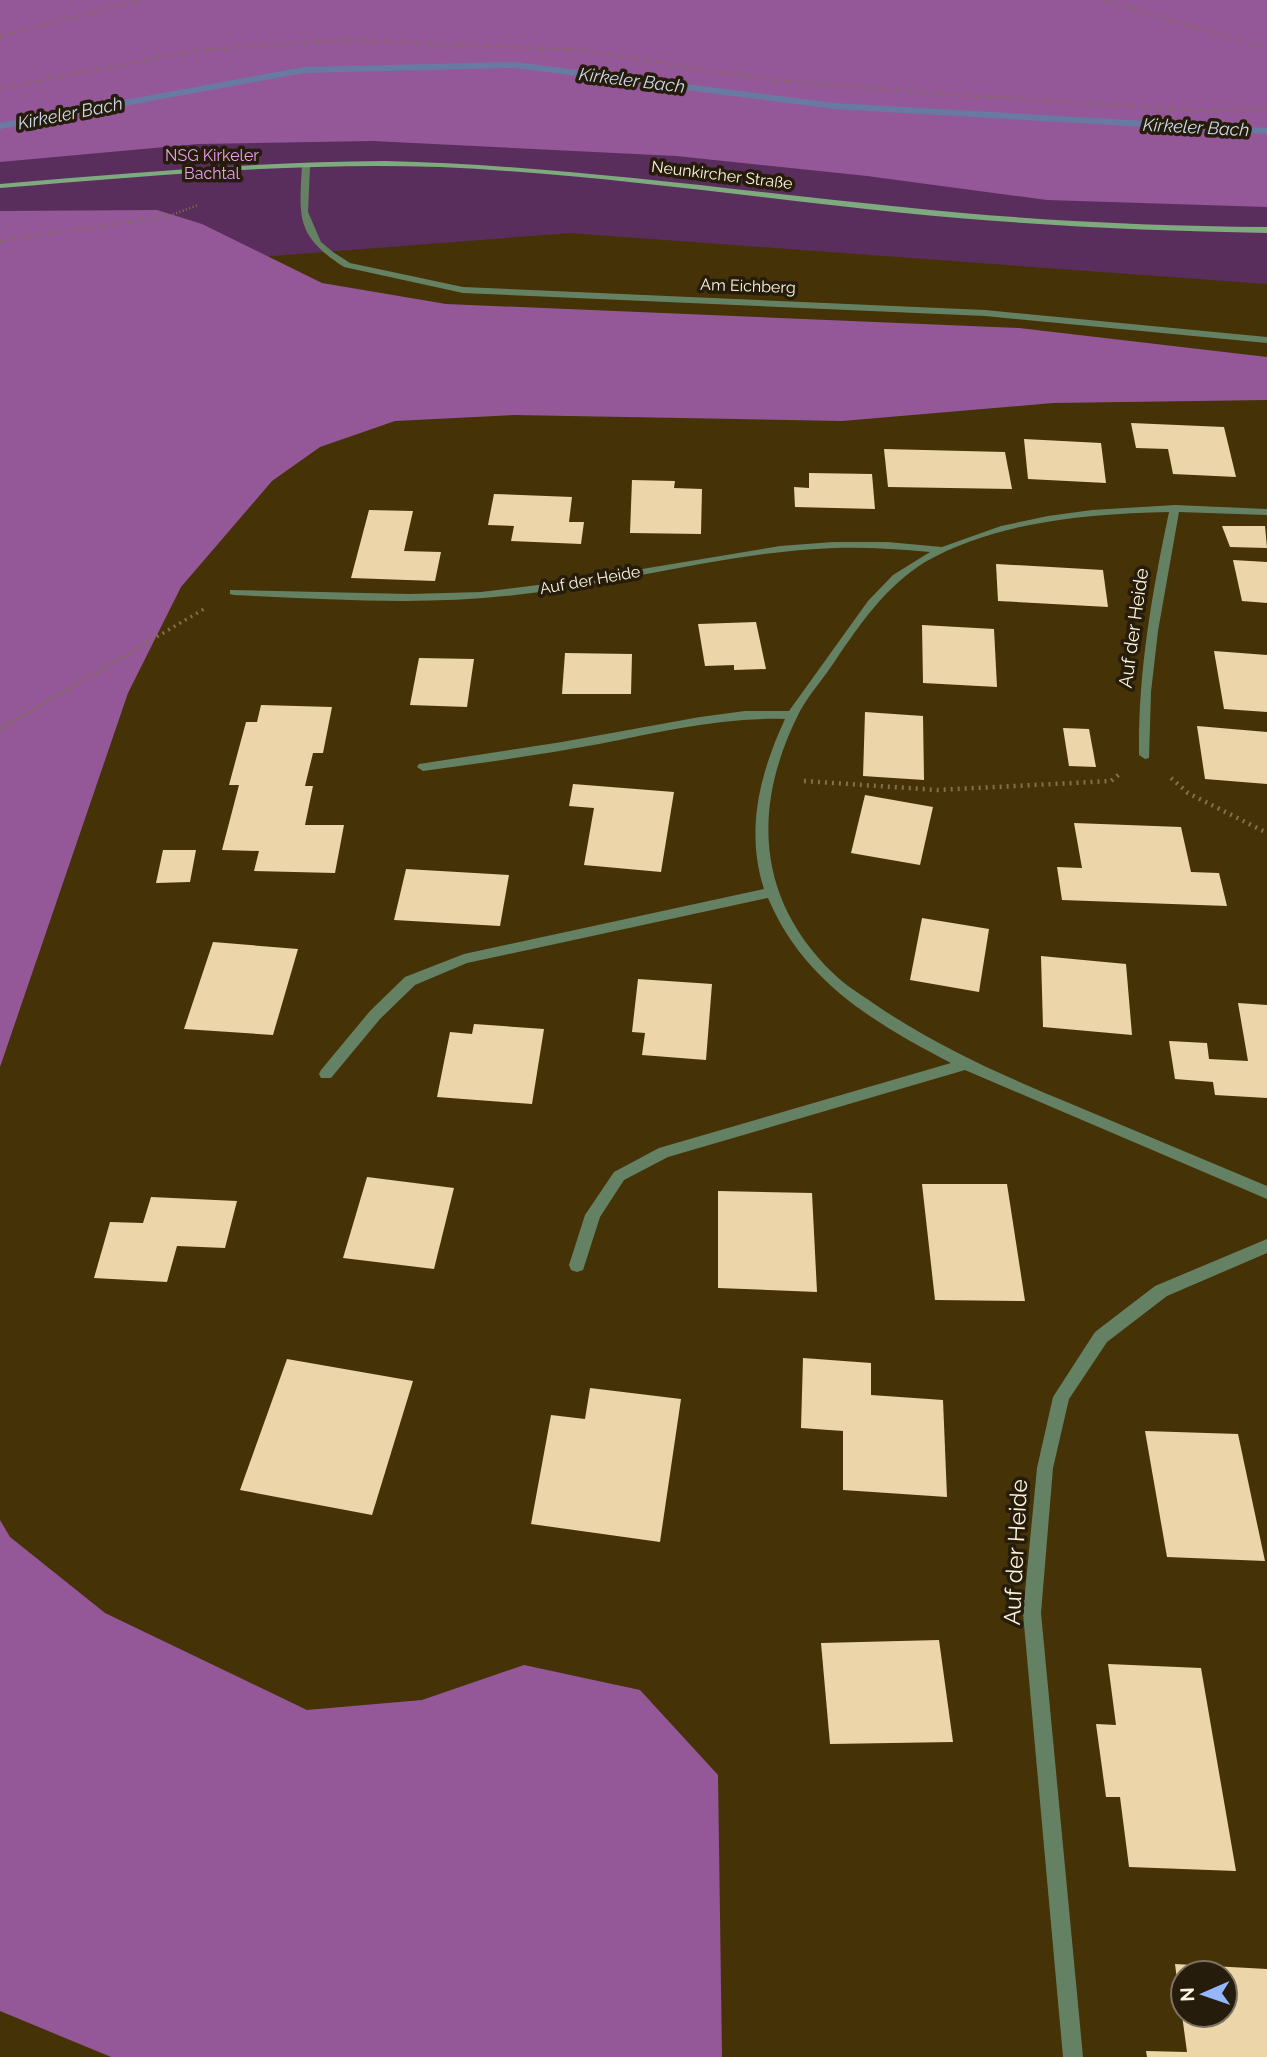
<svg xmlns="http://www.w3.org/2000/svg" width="1267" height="2057" font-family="Raleway,sans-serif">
<rect width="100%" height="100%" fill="#453307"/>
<polygon fill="#592e5d" points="0,99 1267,122 1267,284 570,233 0,277"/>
<g fill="#945899">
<polygon points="0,0 1267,0 1267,207 1047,200 867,176 676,156 373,141 198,144 0,162"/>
<polygon points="157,210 202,224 322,283 446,304 1019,328 1267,357 1267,400 1053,403 842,421 514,415 395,421 320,447 272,481 181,587 128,693 0,1067 0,211"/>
<polygon points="0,1520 10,1537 105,1613 307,1710 422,1700 524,1665 640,1690 718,1775 722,2057 111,2057 0,2011"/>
</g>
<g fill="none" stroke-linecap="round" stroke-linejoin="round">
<polygon fill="#6879a2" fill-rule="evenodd" points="515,62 834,103 1267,128 1267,134 834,109 515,68 304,73 0,129 0,123 304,67"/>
</g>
<g fill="#ecd5a9">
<polygon points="1131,423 1224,427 1236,477 1173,474 1168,449 1136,448"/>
<polygon points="1024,439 1101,443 1106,483 1028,479"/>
<polygon points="884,449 1005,452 1012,489 888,487"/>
<polygon points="809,473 872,474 875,509 795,507 794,487 809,488"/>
<polygon points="632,480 675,481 674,488 702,489 701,534 630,533"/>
<polygon points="494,494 572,497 569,522 584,522 581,544 511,541 514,526 488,525"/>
<polygon points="369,510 413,511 404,551 441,552 435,581 351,578"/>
<polygon points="1222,526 1265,526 1267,548 1230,547"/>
<polygon points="1233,560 1267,562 1267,603 1242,601"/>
<polygon points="996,564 1103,570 1108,607 998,601"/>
<polygon points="756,622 766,669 734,670 734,665 705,666 698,624"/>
<polygon points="922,625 994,629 997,687 923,683"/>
<polygon points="1214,651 1267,655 1267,712 1224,709"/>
<polygon points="565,653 632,654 631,694 562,694"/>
<polygon points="419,658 474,659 467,707 410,705"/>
<polygon points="261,705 332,707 323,753 313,753 305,786 313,786 305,825 344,825 335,873 254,871 259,851 222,850 239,785 229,785 246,722 257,722"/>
<polygon points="865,712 923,716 924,780 863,776"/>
<polygon points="1197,726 1267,732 1267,784 1205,779"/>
<polygon points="1063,728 1089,729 1096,767 1069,766"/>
<polygon points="573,784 674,792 661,872 584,865 594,808 569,806"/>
<polygon points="865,795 933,807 920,865 851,853"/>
<polygon points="1074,823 1181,827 1191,872 1219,873 1227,906 1062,900 1057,867 1082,868"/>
<polygon points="163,850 196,850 190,882 156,883"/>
<polygon points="406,869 509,875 500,926 394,920"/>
<polygon points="922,918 989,929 979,992 910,980"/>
<polygon points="213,942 298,949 273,1035 184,1029"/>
<polygon points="1041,956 1126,964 1132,1035 1043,1027"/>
<polygon points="638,979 712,984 706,1060 642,1055 645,1033 632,1032"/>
<polygon points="1238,1003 1267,1005 1267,1098 1215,1095 1213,1082 1175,1079 1169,1041 1207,1043 1209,1059 1248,1061"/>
<polygon points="474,1024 544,1029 532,1104 437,1097 450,1032 472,1034"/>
<polygon points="367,1177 454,1188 434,1269 343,1258"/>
<polygon points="922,1184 1007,1184 1025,1301 935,1300"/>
<polygon points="718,1191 812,1193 817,1292 718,1288"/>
<polygon points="151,1197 237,1201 225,1248 177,1246 167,1282 94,1278 110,1222 143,1223"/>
<polygon points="803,1358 871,1363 871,1395 943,1400 947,1497 843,1490 843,1431 801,1428"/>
<polygon points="287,1359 413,1381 372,1515 240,1490"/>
<polygon points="590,1388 681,1399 660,1542 531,1524 551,1415 585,1419"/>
<polygon points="1145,1431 1238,1434 1265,1561 1167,1557"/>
<polygon points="939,1640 953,1742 830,1744 821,1643"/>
<polygon points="1108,1664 1201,1668 1236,1871 1129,1867 1120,1797 1106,1797 1096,1724 1116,1725"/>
<polygon points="1175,1964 1267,1969 1267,2057 1147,2057 1146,2051 1187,2052 1182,2015 1225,2015 1225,1973 1183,1973 1181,2012"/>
</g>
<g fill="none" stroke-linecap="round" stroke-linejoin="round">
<g stroke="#80704b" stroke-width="2.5" stroke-dasharray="1 2.5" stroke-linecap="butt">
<polyline points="1104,0 1267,49"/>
<polyline points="0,36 140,0"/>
<polyline points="0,88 198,50 340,40 582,50 771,80 976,96 1208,111 1267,108"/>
<polyline points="0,241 169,216 198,205"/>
</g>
<polyline stroke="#80704b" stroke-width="3.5" stroke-dasharray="2 4.5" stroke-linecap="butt" points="0,729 204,609"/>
<g stroke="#80704b" stroke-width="4.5" stroke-dasharray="2 5" stroke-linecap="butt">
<polyline points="1171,778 1188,793 1267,833"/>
<polyline points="804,781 937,790 1111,781 1121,773"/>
</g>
<g fill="#658164" fill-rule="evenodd">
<path d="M306,164L310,166L308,212L321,242L333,252L350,263L463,287L985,310L1267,337V343L985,316L463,293L344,267C296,236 299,218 302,166Z"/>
<path d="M1175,505L1267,509V515L1179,512L1158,631L1151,692L1149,758L1145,759L1139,755C1138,672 1152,593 1169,512C1088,514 997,521 925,562C886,586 860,624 835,661C824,678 810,693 800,711C752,805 755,898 834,974C845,985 860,994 873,1003C934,1045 1001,1075 1069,1103C1135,1131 1201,1158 1267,1186V1199L965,1070L668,1157L624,1180L600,1217L583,1270L577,1272L571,1270L569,1265L585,1215L614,1172L659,1148L951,1063C874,1023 803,981 768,898L467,963L415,985L380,1019L331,1078H321L319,1074L321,1070L370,1011L405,977L464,954L764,889C745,830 760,773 785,719C722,717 660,732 599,744C540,755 482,763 423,771L417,767L419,764L562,742L700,717L745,711H789L868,601L893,575L930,552C898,549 866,547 834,548C726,552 622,584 515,595C421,606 327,599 234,595L230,594V590L410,594L481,592L570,581L780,546L833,542H887L942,547L1001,526L1048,516L1092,510Z"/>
<polygon points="1267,1239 1267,1253 1167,1296 1107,1342 1069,1399 1053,1468 1041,1613 1083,2057 1063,2057 1023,1613 1037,1468 1053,1397 1095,1332 1155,1286"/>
</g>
<path fill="#7eab7d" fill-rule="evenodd" d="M385,161C558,165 730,190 902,207C1023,220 1145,226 1267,227V233C1146,231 1024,225 904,213C749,197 595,174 440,167C293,162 146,176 0,188V184C128,173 256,162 385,161Z"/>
</g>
<g text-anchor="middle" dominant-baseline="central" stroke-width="7" stroke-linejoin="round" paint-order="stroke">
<g font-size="16" fill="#f09ef6" stroke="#251c0b">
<text x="212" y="155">NSG Kirkeler<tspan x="212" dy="18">Bachtal</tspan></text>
</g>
<g font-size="16" fill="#fff4de" stroke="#251c0b">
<text transform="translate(722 175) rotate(7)">Neunkircher Straße</text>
<text transform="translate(748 286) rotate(2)">Am Eichberg</text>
<text transform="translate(590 580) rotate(-10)">Auf der Heide</text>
</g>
<g font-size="18" font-style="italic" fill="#cfd9ee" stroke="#251c0b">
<text transform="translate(632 80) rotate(7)">Kirkeler Bach</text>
<text transform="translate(70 113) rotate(-11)">Kirkeler Bach</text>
<text transform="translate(1196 127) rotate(3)">Kirkeler Bach</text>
</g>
<g font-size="19" fill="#fff4de" stroke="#251c0b">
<text transform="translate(1133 628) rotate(-82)">Auf der Heide</text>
</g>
<g font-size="23" fill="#fff4de" stroke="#251c0b">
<text transform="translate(1015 1552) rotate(-87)">Auf der Heide</text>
</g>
</g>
<g transform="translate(1204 1994) rotate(268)"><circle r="33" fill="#251c0b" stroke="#7c725f" stroke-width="2"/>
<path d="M0-5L12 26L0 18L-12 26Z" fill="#95b7fd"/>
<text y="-10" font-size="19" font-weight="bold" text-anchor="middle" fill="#fff4de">N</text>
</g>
</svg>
